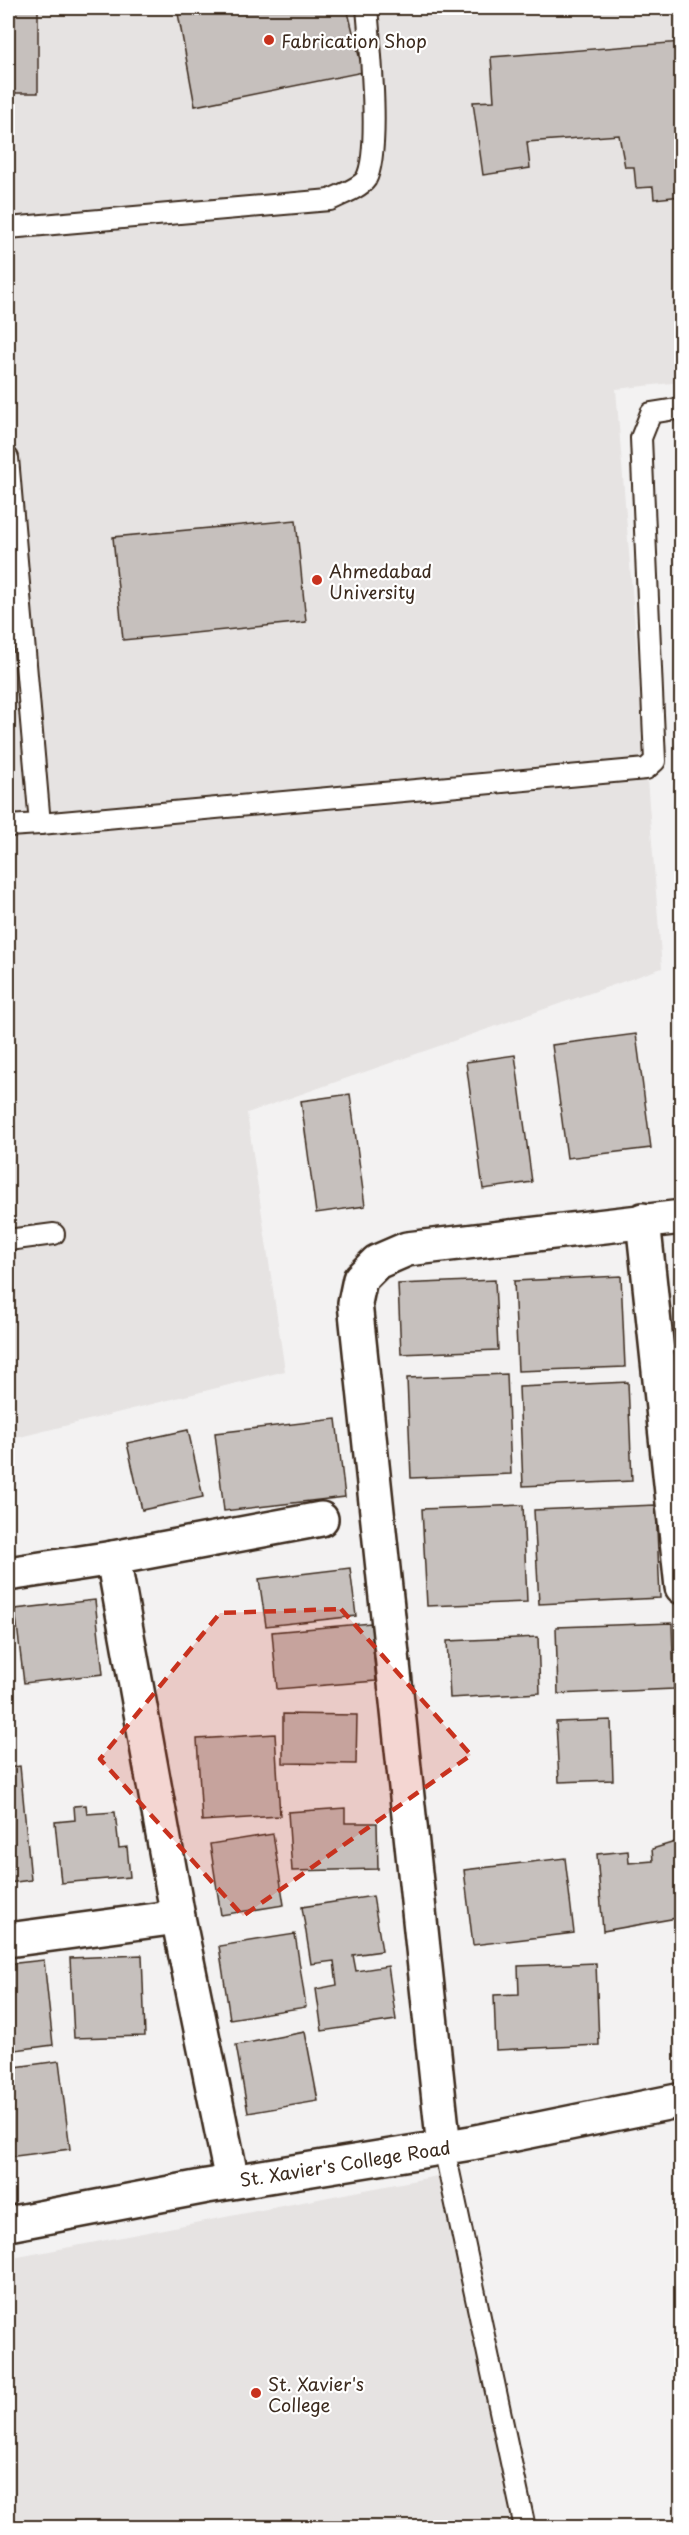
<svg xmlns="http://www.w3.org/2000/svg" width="689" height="2535" font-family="'Playpen Sans',sans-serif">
<rect width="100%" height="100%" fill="#f3f2f2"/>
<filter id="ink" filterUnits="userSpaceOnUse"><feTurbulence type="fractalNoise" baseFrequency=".0167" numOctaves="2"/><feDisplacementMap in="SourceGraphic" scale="12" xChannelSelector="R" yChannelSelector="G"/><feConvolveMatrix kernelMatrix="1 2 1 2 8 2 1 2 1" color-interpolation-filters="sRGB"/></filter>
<g filter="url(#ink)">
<g fill="#e6e3e2">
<polygon points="8,8 682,8 681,382 616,389 662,968 247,1113 285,1371 8,1440"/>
<polygon points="458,2172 534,2527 8,2528 8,2259"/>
</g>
<g fill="#c6c0bd" stroke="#3b2a1e" stroke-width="1.5">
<rect x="8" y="8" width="30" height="85"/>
<polygon points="177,8 347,8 363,72 195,106"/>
<polygon points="682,42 682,196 654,199 653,187 636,188 634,167 625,167 619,135 527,142 530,168 483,175 473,102 494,101 491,57"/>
<polygon points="296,520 306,622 123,640 113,537"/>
<polygon points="636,1034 651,1148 567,1158 552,1045"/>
<polygon points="515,1055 532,1182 483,1189 466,1062"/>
<polygon points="350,1094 365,1206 316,1213 301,1101"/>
<polygon points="621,1276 625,1367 518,1371 514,1281"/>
<polygon points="495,1280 498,1350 401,1354 398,1284"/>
<polygon points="507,1374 511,1474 411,1478 407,1378"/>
<polygon points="628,1382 632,1481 523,1486 519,1387"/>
<polygon points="336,1419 345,1497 224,1511 215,1433"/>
<polygon points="188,1430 203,1497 142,1510 127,1443"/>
<polygon points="523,1505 527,1602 427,1606 422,1509"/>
<polygon points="656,1505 660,1598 539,1604 534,1510"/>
<polygon points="350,1568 356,1616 266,1626 259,1579"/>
<polygon points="95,1600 103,1674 24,1683 15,1609"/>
<polygon points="371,1623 376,1681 277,1689 272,1632"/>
<polygon points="672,1623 674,1689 558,1694 556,1627"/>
<polygon points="538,1637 540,1693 450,1698 447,1641"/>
<polygon points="283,1714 357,1715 356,1764 283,1763"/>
<polygon points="611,1720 613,1780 559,1782 556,1722"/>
<polygon points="275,1734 280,1816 202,1821 197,1739"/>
<polygon points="20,1766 31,1880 8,1883 8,1768"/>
<polygon points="86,1805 87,1814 115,1812 119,1848 127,1847 130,1877 61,1883 55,1822 75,1820 74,1806"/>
<polygon points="345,1808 345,1823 377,1823 378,1869 292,1871 288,1812"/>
<polygon points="273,1834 284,1905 221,1915 210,1844"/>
<polygon points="675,1842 682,1878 682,1917 603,1931 597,1854 628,1851 629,1863 653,1861 652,1849"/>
<polygon points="565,1858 574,1933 473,1945 464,1870"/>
<polygon points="373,1896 382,1951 353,1955 356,1971 388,1966 396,2020 322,2031 316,1989 337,1985 334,1961 311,1964 302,1907"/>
<polygon points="295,1934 306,2007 230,2019 219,1946"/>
<polygon points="142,1955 145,2036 74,2038 70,1958"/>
<polygon points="44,1960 53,2045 8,2051 8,1964"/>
<polygon points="596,1963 599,2045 496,2050 494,1995 519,1994 518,1966"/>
<polygon points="305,2032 318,2101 248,2113 236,2045"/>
<polygon points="59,2061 70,2149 8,2157 8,2068"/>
</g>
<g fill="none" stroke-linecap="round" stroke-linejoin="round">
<g stroke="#3b2a1e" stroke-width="24">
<g id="service">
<path d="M8,228L330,200C340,195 360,188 366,179C381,152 370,42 367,8"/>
<polyline points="8,458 40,824 646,769 655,761 641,438 651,413 682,408"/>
<polyline points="8,826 40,824"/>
<polyline points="8,1240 54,1234"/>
<polyline points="444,2148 525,2528"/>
</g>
</g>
<g stroke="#3b2a1e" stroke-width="38">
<g id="minor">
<polyline points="643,1220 682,1587"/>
<polyline points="8,1574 113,1558"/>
<polyline points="8,1940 178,1917"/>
<polyline points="444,2148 355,1303 360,1279 377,1262 407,1249 682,1217"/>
<polyline points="232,2181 178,1917 113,1558 321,1519"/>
</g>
</g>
<g stroke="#3b2a1e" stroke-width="38">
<polyline id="tertiary" points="8,2224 207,2186 471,2143 682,2100"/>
</g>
<use href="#service" stroke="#fff" stroke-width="20"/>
<use href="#minor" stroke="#fff" stroke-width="33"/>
<use href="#tertiary" stroke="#fff" stroke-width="33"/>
</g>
</g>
<path fill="#c8321e" fill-opacity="0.2" stroke="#c8321e" stroke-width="4.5" stroke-dasharray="12 8" stroke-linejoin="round" d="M341,1609L471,1755L243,1916L100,1759L220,1613Z"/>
<g fill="#c8321e" stroke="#fff" stroke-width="2">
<circle cx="269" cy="40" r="6"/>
<circle cx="317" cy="580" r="6"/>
<circle cx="256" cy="2393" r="6"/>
</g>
<g text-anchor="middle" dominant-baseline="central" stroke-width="4.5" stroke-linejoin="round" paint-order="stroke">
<g font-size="18" fill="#3b2a1e" stroke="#fff" text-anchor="start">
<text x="281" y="40">Fabrication Shop</text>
<text x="329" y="570">Ahmedabad<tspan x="329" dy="21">University</tspan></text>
<text x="268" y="2383">St. Xavier's<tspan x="268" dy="21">College</tspan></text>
</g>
<g font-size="18" fill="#3b2a1e" stroke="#fff">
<text transform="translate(345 2163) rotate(-9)">St. Xavier's College Road</text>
</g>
</g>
<rect width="689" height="2535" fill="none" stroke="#fff" stroke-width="30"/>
<rect x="15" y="15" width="659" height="2505" fill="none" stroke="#3b2a1e" stroke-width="2" filter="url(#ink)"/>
</svg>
